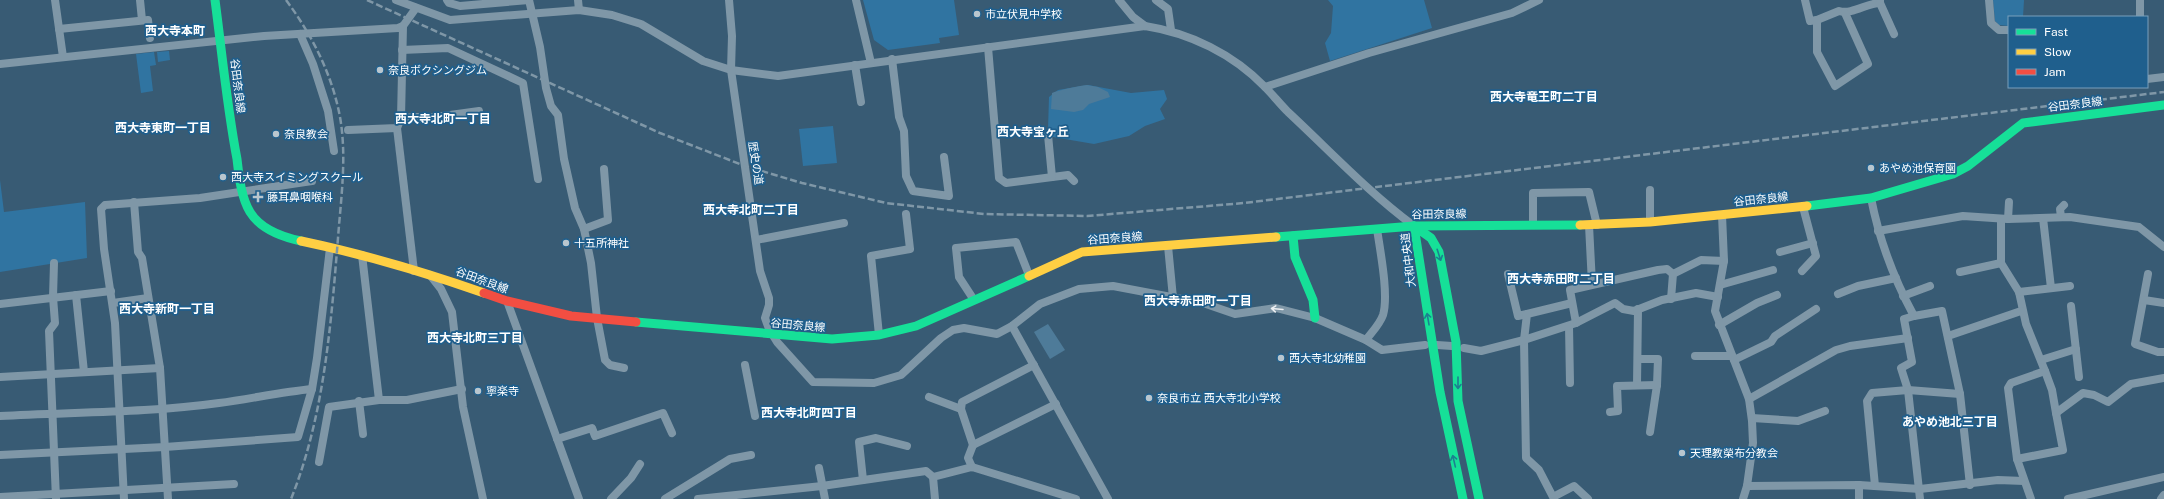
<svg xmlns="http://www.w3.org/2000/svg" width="2164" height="499" font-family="'Public Sans','Noto Sans JP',sans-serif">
<rect width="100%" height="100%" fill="#385b74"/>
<g fill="#3074a1">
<polygon points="863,0 954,0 959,35 939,38 940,43 888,50 874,40"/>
<polygon points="1328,0 1424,0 1432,28 1330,61 1325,43 1331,33 1333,6"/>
<polygon points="1993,0 2024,0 2023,17 2009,17 2009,26 1999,25 1995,21"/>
<polygon points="169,51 170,60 158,62 157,52"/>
<polygon points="154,52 156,65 150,66 153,91 141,93 136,54"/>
<polygon points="1088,85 1131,93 1164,90 1167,99 1160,109 1165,119 1145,126 1129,136 1094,144 1053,137 1048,129 1049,97 1058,90"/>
<polygon points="833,126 837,163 803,166 799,129"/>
<polygon points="0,180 4,212 85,202 87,258 0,272"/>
</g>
<g fill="#4e7b99">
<path d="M1087,85L1098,87L1108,92L1110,97L1089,104L1083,110L1074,112L1051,109L1052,93C1059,90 1078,86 1087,85Z"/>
<polygon points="1048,324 1065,350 1050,359 1034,332"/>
</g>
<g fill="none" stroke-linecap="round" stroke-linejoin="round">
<g stroke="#7f97a7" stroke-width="8">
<polyline points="55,0 63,57"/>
<polyline points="140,0 142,20"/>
<path d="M396,0L450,20L579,10L612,15L641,24L703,61L731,70L778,76L1145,26C1190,33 1233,54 1265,87C1273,95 1280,104 1288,112C1330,151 1368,192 1414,226"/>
<polyline points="447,0 449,3 460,6 529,0"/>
<polyline points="529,0 540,47 546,88 551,106 558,115 564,159 575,208 584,229 591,263 597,318 605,360 610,365 624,368"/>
<polyline points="578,0 579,10"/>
<polyline points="729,0 732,36 731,70 760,271 769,298 769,305 765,318 769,329 777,342 813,382 874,383 901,375 941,338 953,330 964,328 997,334 1012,326 1040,304 1079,289 1113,286 1203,303 1235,314 1276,308 1315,318 1366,340 1382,350 1425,345"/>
<polyline points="856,0 871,63"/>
<polyline points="1119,0 1133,17 1145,26"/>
<polyline points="1156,0 1168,9 1171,30"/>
<path d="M1805,0L1810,21L1817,20L1839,11C1852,15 1867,3 1880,3V0"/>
<polyline points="1989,0 1991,23 1999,30 2009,30"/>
<polyline points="1880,3 1894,34"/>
<polyline points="2140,17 2140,0"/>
<polyline points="1817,20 1817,52 1835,86 1868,64 1845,13"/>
<polyline points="59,29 148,20 150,38"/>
<polyline points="300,34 313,64 328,111 334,151"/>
<polyline points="988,47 999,178 1006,183 1068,175 1074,181"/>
<polyline points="402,50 448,48 523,83 538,179"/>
<polyline points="892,59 899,117 904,131 906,176 913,191 949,196 944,157"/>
<polyline points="0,64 264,36 398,28 403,26 416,8"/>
<polyline points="855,65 861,102"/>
<polyline points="2147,79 2164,77"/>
<polyline points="1265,87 1369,53 1512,13 1539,0"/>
<polyline points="401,118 418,117 421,119 479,111"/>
<polyline points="397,128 414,271"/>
<polyline points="348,130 397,128 401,118 403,26"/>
<polyline points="1048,135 1052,177"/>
<polyline points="1650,190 1650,222"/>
<path d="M1871,198C1879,239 1894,279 1914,316L1904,319L1912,362L1901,368L1908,390L1920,499"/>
<polyline points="134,202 138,252 142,258 160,368 168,499"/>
<polyline points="1722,215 1724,261 1715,311 1749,399 1752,421 1753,443 1747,486 1743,499"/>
<polyline points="2061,217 2060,209 2064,205"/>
<polyline points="2043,218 2051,288"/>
<polyline points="2001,219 2001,263 2019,292 2026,324 2045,371 2011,383 2008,388 2017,459 2031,499"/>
<polyline points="2008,219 2009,202"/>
<polyline points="1533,225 1533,193 1589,192 1597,225"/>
<polyline points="1589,225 1592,284"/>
<polyline points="584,229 608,220 604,169"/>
<polyline points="1878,231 1963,216 2008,219 2070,217 2139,227 2164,247"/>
<polyline points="756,240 844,223"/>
<polyline points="1168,246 1173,298"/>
<polyline points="1780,252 1813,243"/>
<polyline points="362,255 379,400 407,400 462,389"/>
<polyline points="54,263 53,297 55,323 49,331 56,499"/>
<polyline points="1802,271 1816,256 1803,207"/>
<polyline points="1960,272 2001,263"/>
<polyline points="1508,274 1518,316 1527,314"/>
<polyline points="2148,274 2135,344 2158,352 2164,352"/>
<polyline points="430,275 441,289 452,312 463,407 483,499"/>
<polyline points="1720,285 1773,270"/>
<polyline points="2019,292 2070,286"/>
<polyline points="1838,294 1858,286 1896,278"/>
<polyline points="76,295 84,372"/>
<polyline points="1903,296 1930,286"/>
<polyline points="1671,299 1673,274 1701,260 1724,261"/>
<polyline points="974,300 959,277 956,248 1016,242 1029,275"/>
<polyline points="2144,300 2164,303"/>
<polyline points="507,301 579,499"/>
<polyline points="113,303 148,298"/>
<polyline points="1572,303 1527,314 1524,340 1526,458 1539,470 1553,497 1574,486 1588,499"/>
<polyline points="0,304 111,291"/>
<polyline points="2071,306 2079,377"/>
<polyline points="1914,316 1942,311 1960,394 1970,485"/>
<polyline points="1576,323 1570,290 1658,270 1667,269 1673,274"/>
<polyline points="1719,325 1757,303 1777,295"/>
<polyline points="1012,326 1108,499"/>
<polyline points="1569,326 1570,383"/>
<polyline points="879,335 871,256 910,249 906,214"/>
<polyline points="1948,336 2021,311"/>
<path d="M1366,340C1372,332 1380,324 1383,315C1389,295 1380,250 1377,229"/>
<polyline points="1437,345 1452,346"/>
<polyline points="1464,348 1481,351 1524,340 1576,323 1615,303 1623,309 1634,311 1662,300 1696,293 1718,297"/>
<polyline points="1695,356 1732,356"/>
<polyline points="1639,359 1658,359 1657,385 1650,432"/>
<polyline points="1734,360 1771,342 1775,336 1816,309"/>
<polyline points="2041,360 2076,349"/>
<polyline points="745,365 755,416"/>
<polyline points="2045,371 2052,390 2056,413 2083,393 2094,395 2108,402 2131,384 2164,378"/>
<polyline points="0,377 160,368"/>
<polyline points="1637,385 1638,309"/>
<polyline points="929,397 961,409"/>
<polyline points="1749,399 1836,350 1850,346 1908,338"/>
<polyline points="359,401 363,434"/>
<polyline points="1610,412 1618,411 1617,386 1657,385"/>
<path d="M0,416C72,412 147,413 219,403C250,399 281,392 312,389"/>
<polyline points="1752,418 1798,421 1825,411"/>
<polyline points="557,439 592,428 595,436 663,413 672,433"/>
<polyline points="973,445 961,409 962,402 1034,365"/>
<polyline points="0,455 165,447 298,437 312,389 317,358 330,248"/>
<polyline points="2017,459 2063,450 2056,413"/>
<polyline points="319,462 329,407 379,400"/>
<polyline points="972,467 968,458 973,445 1056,404"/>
<polyline points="819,468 825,499"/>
<polyline points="863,480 859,442 876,438 907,446"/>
<polyline points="1859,485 1859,499"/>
<polyline points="1747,486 1859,485 1920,489 1998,480 2024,481"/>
<polyline points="1875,486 1867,401 1872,393 1908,390 1960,394"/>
<polyline points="0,497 234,484"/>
<polyline points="124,499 115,323 104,249 101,209 105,205 200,198 312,181"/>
<polyline points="611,499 631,478 640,464"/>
<polyline points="665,499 730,459 751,455"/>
<polyline points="698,499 822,486 926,471 933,477"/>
<polyline points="935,499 933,477 972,467 1076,499"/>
<polyline points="2068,499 2164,477"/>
<polyline points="2161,499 2164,495"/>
</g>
<g stroke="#16e098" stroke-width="9">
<path d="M215,0C222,53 227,107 237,159C239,176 241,197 250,212C261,230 282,237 301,241"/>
<polyline points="1807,206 1871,198 1953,174 1968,166 2023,123 2164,105"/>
<polyline points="1414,226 1431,238 1439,252 1456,342 1458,401 1479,499"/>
<polyline points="1414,226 1440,392 1463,499"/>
<polyline points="1293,236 1295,257 1313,300 1315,318"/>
<polyline points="1276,237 1414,226 1580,225"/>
<polyline points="636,322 832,339 879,335 916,326 1029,276"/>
</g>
<g stroke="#ffcf43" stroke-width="9">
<polyline points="1580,225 1650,222 1807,206"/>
<path d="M301,241C363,254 424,272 484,293"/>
<polyline points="1029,276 1082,252 1276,237"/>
</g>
<polyline stroke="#f24e42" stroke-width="9" points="484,293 507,301 571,316 636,322"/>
<g stroke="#7f97a7" stroke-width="2.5" stroke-dasharray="7 3" stroke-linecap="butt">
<path d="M286,0C312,35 332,74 340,117C347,157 341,198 338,238C331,325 324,417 291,499"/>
<polyline points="367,0 660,133 745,166 802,183 886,203 984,214 1087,216 1244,203 2164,92"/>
</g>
</g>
<defs><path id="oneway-shaft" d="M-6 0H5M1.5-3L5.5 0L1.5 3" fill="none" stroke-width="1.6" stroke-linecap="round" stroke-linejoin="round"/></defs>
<g stroke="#1d7f90">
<use href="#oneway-shaft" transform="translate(1439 255) rotate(72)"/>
<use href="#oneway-shaft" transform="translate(1428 319) rotate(-100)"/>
<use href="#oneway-shaft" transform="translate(1458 383) rotate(90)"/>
<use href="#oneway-shaft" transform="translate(1454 461) rotate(-103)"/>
</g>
<use stroke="#eceff2" href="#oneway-shaft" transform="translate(1277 309) rotate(-175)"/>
<g fill="#b9c6ce" stroke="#1f5f8d" stroke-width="1.5">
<circle cx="977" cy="14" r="4"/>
<circle cx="380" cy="70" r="4"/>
<circle cx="276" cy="134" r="4"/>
<circle cx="1871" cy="168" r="4"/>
<circle cx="223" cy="177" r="4"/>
<path d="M256 191h4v4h4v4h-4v4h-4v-4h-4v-4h4z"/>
<circle cx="566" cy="243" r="4"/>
<circle cx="1281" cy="358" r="4"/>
<circle cx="478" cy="391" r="4"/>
<circle cx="1149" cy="398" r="4"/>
<circle cx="1682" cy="453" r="4"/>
</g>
<g text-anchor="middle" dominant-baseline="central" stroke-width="3.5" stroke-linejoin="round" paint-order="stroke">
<g font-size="11" fill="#fff" stroke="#1f5f8d" text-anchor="start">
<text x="985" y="14">市立伏見中学校</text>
<text x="388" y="70">奈良ボクシングジム</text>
<text x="284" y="134">奈良教会</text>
<text x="1879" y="168">あやめ池保育園</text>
<text x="231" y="177">西大寺スイミングスクール</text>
<text x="267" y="197">藤耳鼻咽喉科</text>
<text x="574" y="243">十五所神社</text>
<text x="1289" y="358">西大寺北幼稚園</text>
<text x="486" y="391">寧楽寺</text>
<text x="1157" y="398">奈良市立 西大寺北小学校</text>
<text x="1690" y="453">天理教榮布分教会</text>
</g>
<g font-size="11" fill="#fff" stroke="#1f5f8d">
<text transform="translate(238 86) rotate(83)">谷田奈良線</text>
<text transform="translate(2075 104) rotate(-7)">谷田奈良線</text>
<text transform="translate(756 163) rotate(81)">歴史の道</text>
<text transform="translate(1761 199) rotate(-6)">谷田奈良線</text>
<text transform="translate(1439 214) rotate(-1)">谷田奈良線</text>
<text transform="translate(1115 238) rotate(-4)">谷田奈良線</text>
<text transform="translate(1408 260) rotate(-97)">大和中央道</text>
<text transform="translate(482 280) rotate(20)">谷田奈良線</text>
<text transform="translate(798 325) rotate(5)">谷田奈良線</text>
</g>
<g font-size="12" font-weight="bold" fill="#fff" stroke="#1f5f8d">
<text x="175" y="31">西大寺本町</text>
<text x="1544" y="97">西大寺竜王町二丁目</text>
<text x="443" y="119">西大寺北町一丁目</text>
<text x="163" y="128">西大寺東町一丁目</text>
<text x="1033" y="132">西大寺宝ヶ丘</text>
<text x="751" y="210">西大寺北町二丁目</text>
<text x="1561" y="279">西大寺赤田町二丁目</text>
<text x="1198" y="301">西大寺赤田町一丁目</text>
<text x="167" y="309">西大寺新町一丁目</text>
<text x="475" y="338">西大寺北町三丁目</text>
<text x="809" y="413">西大寺北町四丁目</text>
<text x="1950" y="422">あやめ池北三丁目</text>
</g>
</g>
<rect x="2008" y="16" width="140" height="72" fill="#1f5f8d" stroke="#799fbb"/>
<rect x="2016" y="29" width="20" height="6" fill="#16e098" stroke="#799fbb"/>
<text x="2044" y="36" font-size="12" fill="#ffffff">Fast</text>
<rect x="2016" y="49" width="20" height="6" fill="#ffcf43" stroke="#799fbb"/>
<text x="2044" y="56" font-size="12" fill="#ffffff">Slow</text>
<rect x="2016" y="69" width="20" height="6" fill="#f24e42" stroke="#799fbb"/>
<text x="2044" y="76" font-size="12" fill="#ffffff">Jam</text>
</svg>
